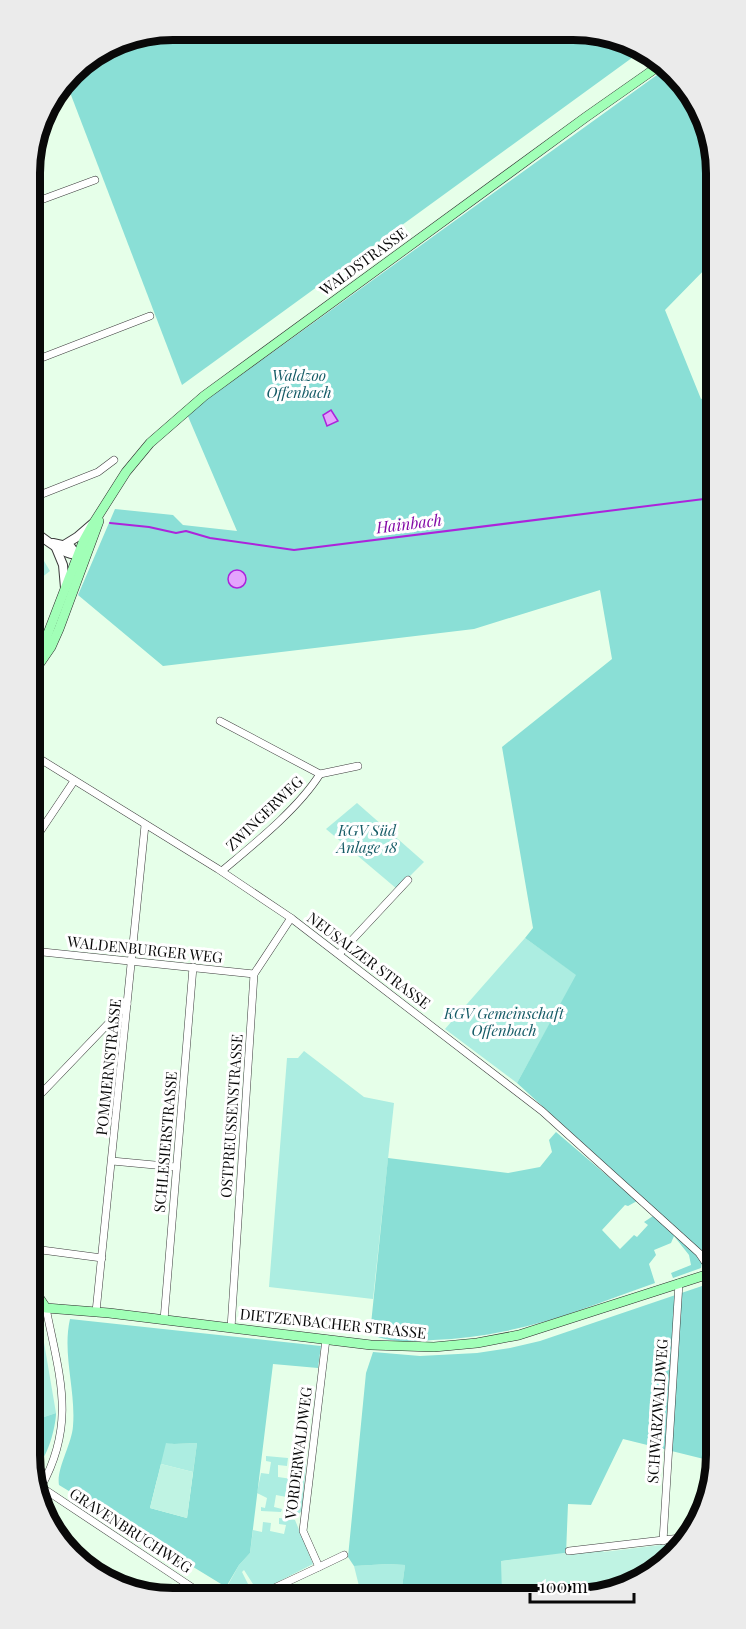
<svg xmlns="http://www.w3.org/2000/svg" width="746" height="1629" font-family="'Playfair Display',serif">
<rect width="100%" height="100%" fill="#e6ffe9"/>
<g fill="#acede1">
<polygon points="44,561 50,571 32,585 32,563"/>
<polygon points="357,803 424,862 397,889 326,829"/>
<polygon points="525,938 577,975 517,1083 445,1029"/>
<polygon points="304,1051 364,1097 394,1103 373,1299 269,1287 287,1058 298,1058"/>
<polygon points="34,1314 40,1319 56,1413 35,1420 35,1366 38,1364 35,1355"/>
<polygon points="122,1431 174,1444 197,1443 193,1472 161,1464 157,1480"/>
<polygon points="266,1456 288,1458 287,1466 278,1465 278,1477 292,1479 292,1474 301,1474 302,1466 293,1464 293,1459 302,1460 306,1464 302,1511 296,1516 287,1515 287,1508 296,1509 297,1499 276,1495 274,1507 282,1509 281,1512 261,1511 261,1507 265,1508 267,1498 257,1493 261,1473 269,1474 271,1462 266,1461"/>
<polygon points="279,1518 295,1520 313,1564 258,1592 244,1570 242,1572 253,1594 249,1596 228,1596 224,1592 239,1565 250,1553 253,1530 262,1532 263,1522 271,1523 270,1531 284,1534 286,1525 279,1524"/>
<polygon points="388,1564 405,1565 401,1595 357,1595 356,1592 360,1590 354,1566"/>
</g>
<g fill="#8adfd6" fill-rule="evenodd">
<polygon points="174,30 600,33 640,52 182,385 66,82 79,66 119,41"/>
<polygon points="668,67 711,136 711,263 665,310 701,399 712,394 715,1259 711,1259 701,1251 517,1083 576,975 525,938 533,928 502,747 612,659 600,590 474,629 163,666 78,595 115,509 173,515 183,525 237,531 187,414"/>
<path d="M556,1132L637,1201L628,1206L625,1205L602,1230L620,1249L634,1235L637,1237L648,1225L644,1222L653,1216L696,1254L702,1261L701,1268L673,1278L671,1273L691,1265L689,1255L674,1236L671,1243L654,1250L656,1255L649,1264L655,1283C606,1300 557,1321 506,1331C482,1336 458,1339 433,1340C413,1342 389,1343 370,1334L388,1158L508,1173L540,1167L552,1152L549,1140Z"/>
<polygon points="702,1286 715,1303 716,1462 623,1439 591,1505 568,1504 566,1554 502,1561 502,1595 401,1595 405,1565 388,1564 354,1566 348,1557 366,1373 373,1352 420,1356 477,1353 510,1348 540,1341"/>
<path d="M70,1319L321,1346L318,1368L273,1364L250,1553L239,1565L226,1587L59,1485C56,1469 72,1444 73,1426C76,1390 62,1354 70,1319ZM166,1443L174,1444L197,1443L187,1518L150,1508Z"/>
<path d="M56,1413C56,1426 47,1461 35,1467V1420Z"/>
</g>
<g fill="#bff3e3">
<polygon points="161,1464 193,1472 187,1518 150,1508"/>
<polygon points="685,1542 681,1550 610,1594 502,1595 501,1561 603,1548 604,1552"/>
</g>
<g fill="#e4a4fd" stroke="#ac24db" stroke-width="1.5">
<polygon points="331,410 338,421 327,426 323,415"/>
<circle cx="237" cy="579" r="9"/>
</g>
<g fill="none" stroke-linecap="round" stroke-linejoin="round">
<polyline stroke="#ac24db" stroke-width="2" points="110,523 149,527 176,533 186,531 210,538 294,550 712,498"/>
<g stroke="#3c3c3c" stroke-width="8">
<g id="minor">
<polyline points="30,204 95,180"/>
<polyline points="31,362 150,316"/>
<polyline points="32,498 98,472 114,460"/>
<polyline points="220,721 320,774"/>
<polyline points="32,754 218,869 291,918 542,1111 699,1253 712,1272 715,1283"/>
<polyline points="33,842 74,781"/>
<path d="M222,871C254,844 298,809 320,774L358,766"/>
<polyline points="33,951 254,974"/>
<polyline points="339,954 408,880"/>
<polyline points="33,961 40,952"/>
<polyline points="34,1101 127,1004"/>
<polyline points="112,1161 176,1167"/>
<polyline points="34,1249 102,1258"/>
<polyline points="96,1312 145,825"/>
<polyline points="164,1320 193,967"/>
<polyline points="231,1328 254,974 291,918"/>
<polyline points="35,1483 205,1596"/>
<path d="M41,1487C77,1422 59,1375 46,1308"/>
<polyline points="663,1541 679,1283"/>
<polyline points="569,1551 689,1537"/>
<polyline points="319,1567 344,1555"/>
<polyline points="257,1596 319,1567 303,1531 326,1339"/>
</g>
</g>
<g stroke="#3c3c3c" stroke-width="10">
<g id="tertiary">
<path d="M32,530C47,540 66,559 84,554"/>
<polyline points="53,543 71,547 79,558"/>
<polyline points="64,545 77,537 92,524"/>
<polyline points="56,548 63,565 65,588"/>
</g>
</g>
<g stroke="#2b2b2b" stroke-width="10">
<g id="secondary">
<polyline points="40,663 51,647 59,629 99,521"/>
<polyline points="32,668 45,641 83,542 93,524 126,472 150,443 204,396 586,117 663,63"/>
<polyline points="34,1290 46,1308 109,1313 371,1345 434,1347 477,1343 519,1335 715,1272"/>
</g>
</g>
<use href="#minor" stroke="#fff" stroke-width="7"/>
<use href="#tertiary" stroke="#fff" stroke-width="8"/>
<use href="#secondary" stroke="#a1ffb7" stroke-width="9"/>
</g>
<g text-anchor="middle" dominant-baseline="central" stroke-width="6" stroke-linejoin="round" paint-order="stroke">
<g font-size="15" fill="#090909" stroke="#fff">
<text transform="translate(363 261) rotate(-36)">WALDSTRASSE</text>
<text transform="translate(264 813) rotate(-44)">ZWINGERWEG</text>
<text transform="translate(145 949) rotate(6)">WALDENBURGER WEG</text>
<text transform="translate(369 960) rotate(37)">NEUSALZER STRASSE</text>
<text transform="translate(108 1067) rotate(-84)">POMMERNSTRASSE</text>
<text transform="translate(231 1116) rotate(-86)">OSTPREUSSENSTRASSE</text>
<text transform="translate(165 1142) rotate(-85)">SCHLESIERSTRASSE</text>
<text transform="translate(333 1323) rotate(6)">DIETZENBACHER STRASSE</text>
<text transform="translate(657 1411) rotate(-86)">SCHWARZWALDWEG</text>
<text transform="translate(298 1453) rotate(-83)">VORDERWALDWEG</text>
<text transform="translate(131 1530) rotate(33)">GRAVENBRUCHWEG</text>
</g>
<g font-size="15" font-style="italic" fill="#155b66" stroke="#fff">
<text x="299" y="375">Waldzoo<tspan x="299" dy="17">Offenbach</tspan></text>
<text x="367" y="830">KGV Süd<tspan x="367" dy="17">Anlage 18</tspan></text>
<text x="504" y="1013">KGV Gemeinschaft<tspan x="504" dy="17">Offenbach</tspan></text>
</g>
<g font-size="16" font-style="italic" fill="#8308a6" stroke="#fff">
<text transform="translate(409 523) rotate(-7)">Hainbach</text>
</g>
</g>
<path d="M0 0H746V1629H0ZM173 40H573A133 133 0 0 1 706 173V1455A133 133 0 0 1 573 1588H173A133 133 0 0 1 40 1455V173A133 133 0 0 1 173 40Z" fill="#ebebeb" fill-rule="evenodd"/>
<path fill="none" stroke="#090909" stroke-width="8" d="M173 40H573A133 133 0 0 1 706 173V1455A133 133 0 0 1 573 1588H173A133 133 0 0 1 40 1455V173A133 133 0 0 1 173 40Z"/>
<path d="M530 1593v9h104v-9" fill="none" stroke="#090909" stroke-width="3"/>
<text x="539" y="1593" font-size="18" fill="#090909" stroke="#ffffff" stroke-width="4.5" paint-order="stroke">100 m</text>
</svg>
